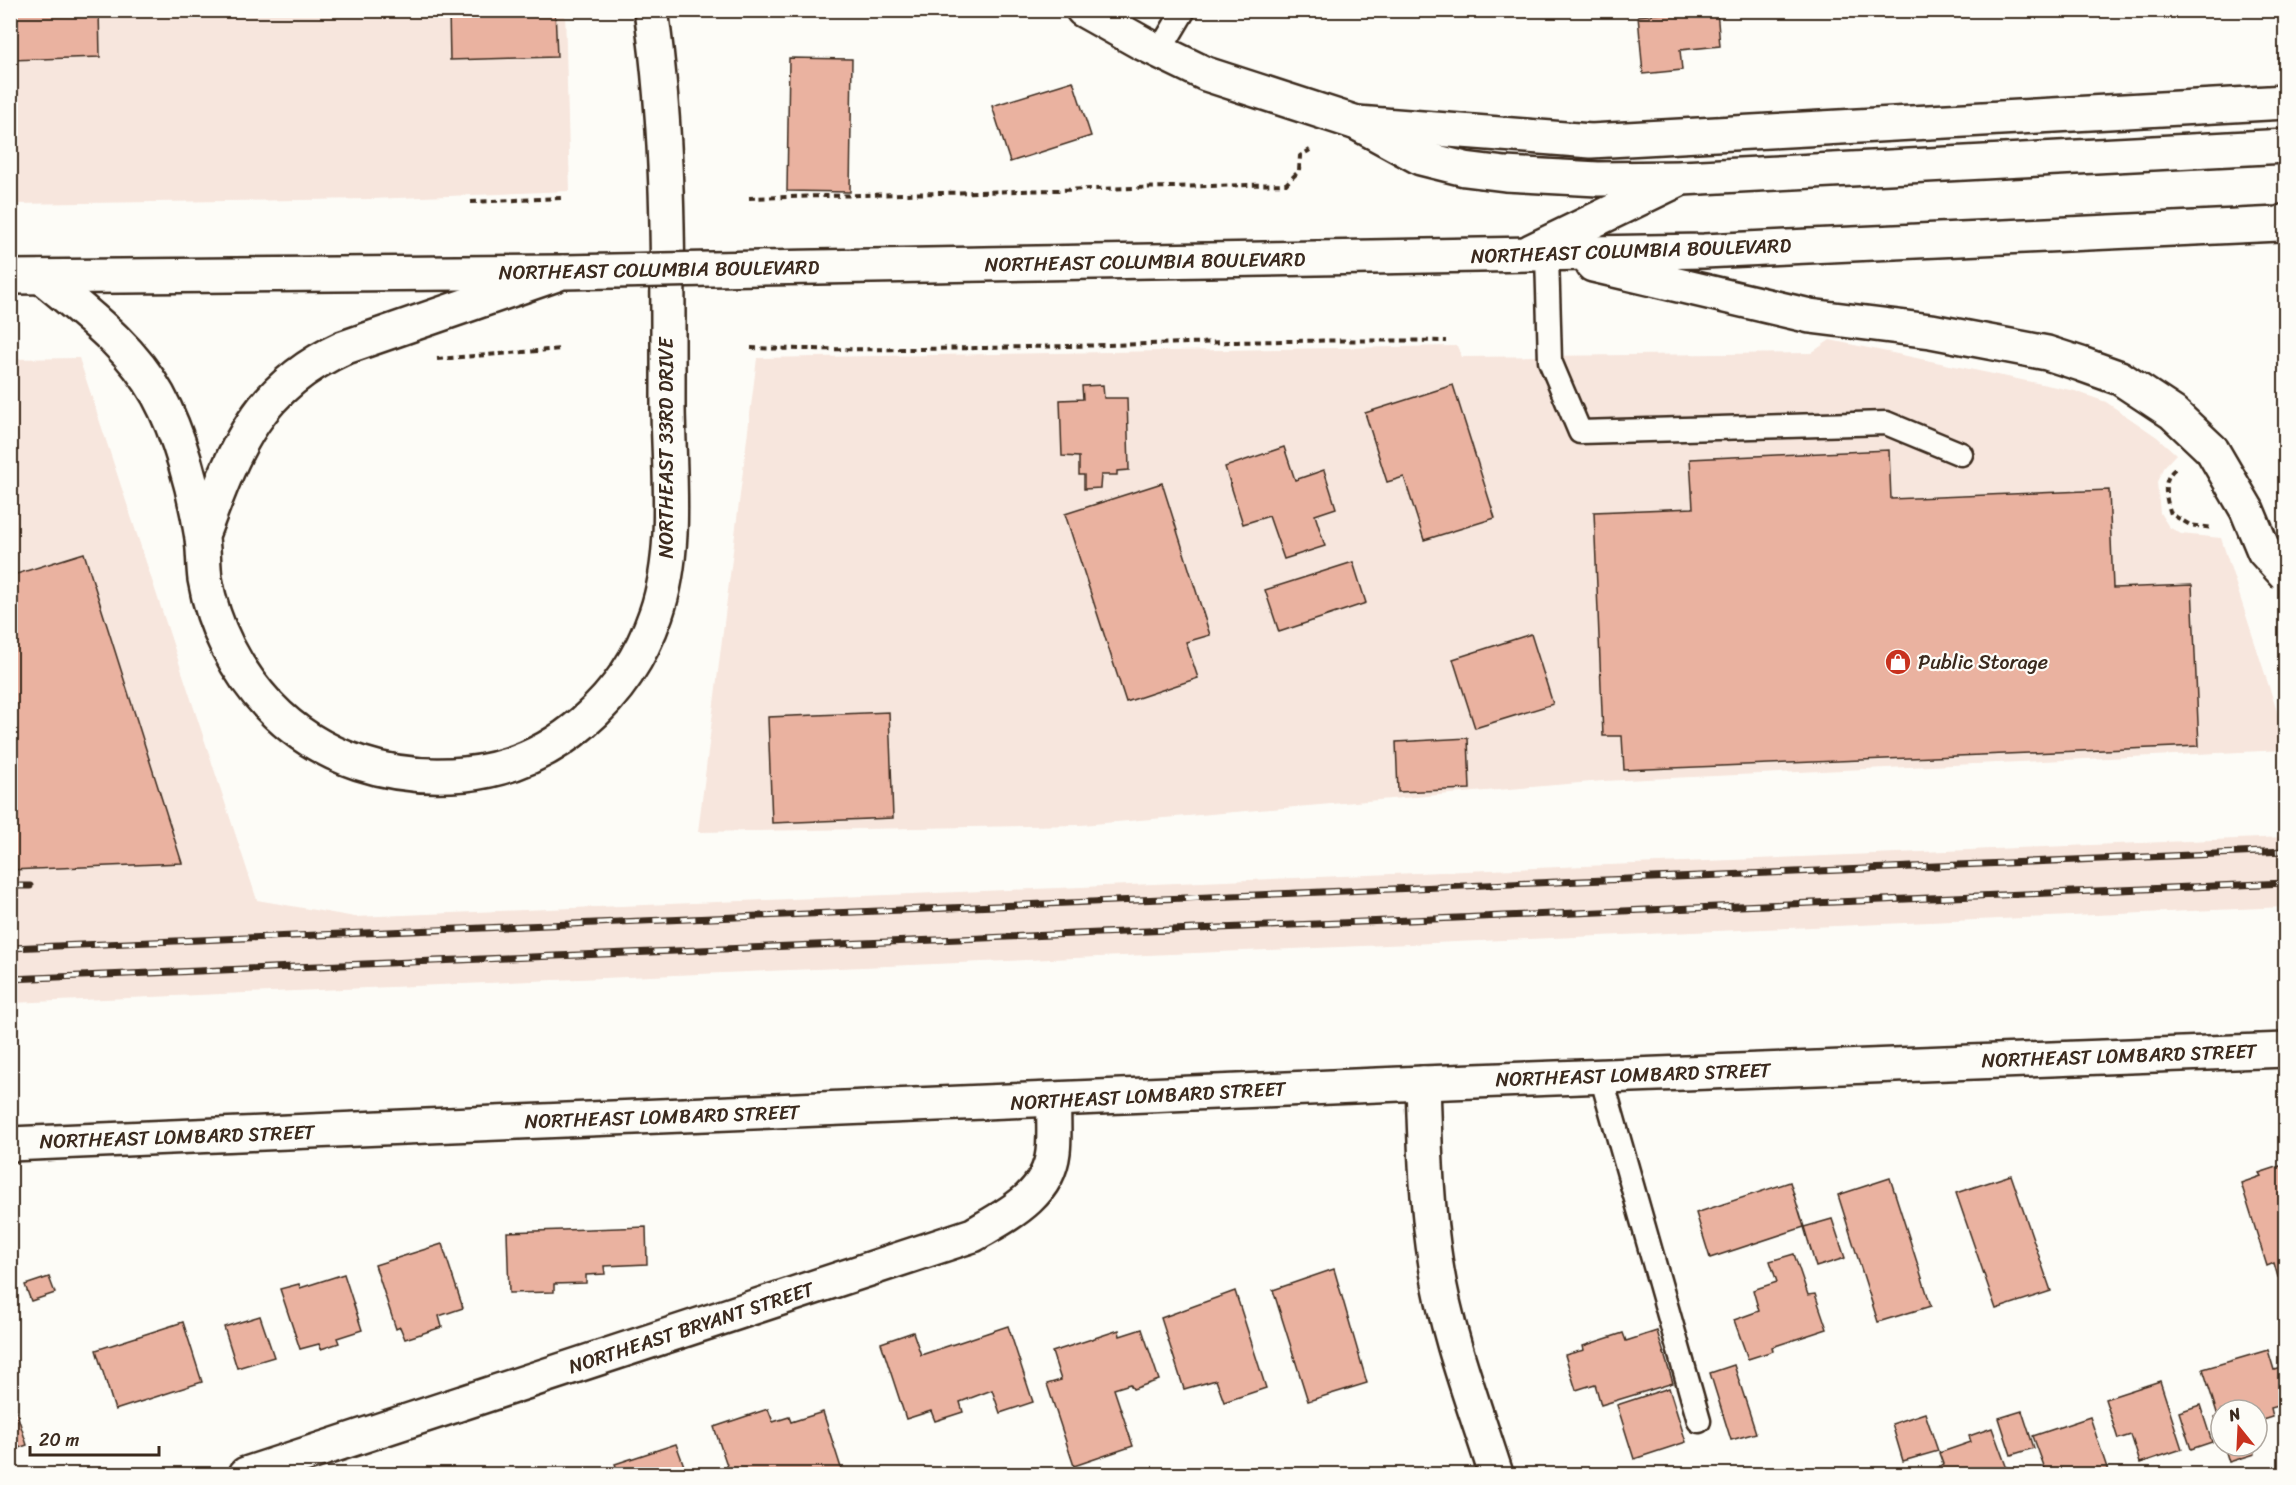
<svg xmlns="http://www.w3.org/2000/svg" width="2296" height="1485" font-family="Sriracha,sans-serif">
<rect width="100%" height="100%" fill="#fdfcf7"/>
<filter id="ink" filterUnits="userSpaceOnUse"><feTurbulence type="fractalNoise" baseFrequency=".0167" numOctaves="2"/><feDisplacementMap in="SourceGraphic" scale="12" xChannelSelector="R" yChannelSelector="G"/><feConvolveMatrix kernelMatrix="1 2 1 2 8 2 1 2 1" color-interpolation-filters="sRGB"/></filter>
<g filter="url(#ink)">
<g fill="#f7e6dd">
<polygon points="10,11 565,11 570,191 372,199 11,204"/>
<polygon points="1830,340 2075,391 2106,402 2157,437 2176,454 2163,468 2157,482 2160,513 2169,527 2181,534 2221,538 2285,736 2285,750 1603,781 1081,825 698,832 757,358 1457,346 1462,357 1811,353"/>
<polygon points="79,358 257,900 355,917 2285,837 2285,907 11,1003 10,359"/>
</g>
<g fill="#eab2a0" stroke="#3b2a1e" stroke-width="1.5">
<polygon points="10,10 99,10 100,57 10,60"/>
<polygon points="449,10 555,10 557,57 450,60"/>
<polygon points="1695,10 1717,10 1720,46 1680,50 1682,70 1643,74 1638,16"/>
<polygon points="789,58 852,59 850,192 787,191"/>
<polygon points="1073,81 1091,136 1010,162 992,106"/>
<polygon points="1103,385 1104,398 1127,398 1129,470 1117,471 1117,475 1101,475 1100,488 1084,489 1084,475 1079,475 1079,457 1062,456 1060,400 1083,399 1082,386"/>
<polygon points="1453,385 1495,518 1424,540 1404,477 1387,482 1365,413"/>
<polygon points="1284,447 1295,480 1324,470 1336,508 1315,515 1325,546 1284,559 1269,516 1243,524 1225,467"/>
<polygon points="1889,450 1891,499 2109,490 2113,588 2192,585 2199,746 1624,770 1622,736 1603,736 1594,512 1693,508 1690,459"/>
<polygon points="1162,483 1210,635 1186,642 1198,678 1126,702 1065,514"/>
<polygon points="84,553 182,863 10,870 10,576"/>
<polygon points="1353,562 1366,603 1279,632 1265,590"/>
<polygon points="1531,634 1553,704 1475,728 1453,659"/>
<polygon points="889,712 893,818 772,823 768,717"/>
<polygon points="1468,738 1470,789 1398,792 1396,742"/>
<polygon points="2286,1164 2286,1275 2278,1277 2274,1263 2267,1266 2241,1183 2261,1176 2259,1173"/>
<polygon points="2011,1175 2051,1291 1996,1309 1956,1193"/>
<polygon points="1890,1178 1931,1306 1878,1322 1838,1195"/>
<polygon points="1790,1182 1804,1227 1710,1258 1696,1213"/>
<polygon points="1832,1219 1845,1258 1816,1267 1804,1227"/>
<polygon points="646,1227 647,1264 604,1266 605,1274 586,1275 586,1283 554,1284 554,1292 509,1293 507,1232"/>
<polygon points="442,1244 463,1308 439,1316 442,1327 405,1339 400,1327 396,1329 375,1265"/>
<polygon points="1794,1254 1808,1295 1815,1294 1827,1329 1772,1347 1773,1351 1748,1359 1734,1320 1759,1311 1753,1290 1777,1282 1770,1261"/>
<polygon points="1334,1269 1367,1383 1308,1401 1273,1290"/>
<polygon points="344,1274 362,1330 337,1338 339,1343 321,1349 319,1344 300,1349 280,1289 299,1284 300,1288"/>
<polygon points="49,1277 55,1293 31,1301 25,1285"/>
<polygon points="1235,1291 1266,1388 1224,1402 1216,1380 1184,1389 1161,1318"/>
<polygon points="260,1316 274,1357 237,1368 224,1327"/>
<polygon points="183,1322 202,1382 115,1410 96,1350"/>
<polygon points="1008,1326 1033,1402 1000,1413 992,1390 960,1402 963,1412 935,1421 931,1411 906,1419 881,1343 913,1332 921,1355"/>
<polygon points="1142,1329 1159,1380 1133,1389 1130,1384 1114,1389 1133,1446 1074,1466 1047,1384 1061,1380 1052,1352 1119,1330 1120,1336"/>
<polygon points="1657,1331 1673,1383 1601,1405 1595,1384 1576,1390 1565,1355 1584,1350 1583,1346 1623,1333 1626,1341"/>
<polygon points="2268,1350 2274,1370 2281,1368 2286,1381 2286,1404 2271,1408 2273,1417 2257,1422 2257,1410 2221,1410 2221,1437 2215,1417 2218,1416 2203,1369"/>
<polygon points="1734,1365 1756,1433 1731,1440 1710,1373"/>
<polygon points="2160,1381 2182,1449 2140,1463 2131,1435 2118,1439 2105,1399"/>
<polygon points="1669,1388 1686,1442 1634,1459 1617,1405"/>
<polygon points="10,1392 27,1445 10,1451"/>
<polygon points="2200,1405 2212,1442 2191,1449 2179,1412"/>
<polygon points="768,1409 773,1422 789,1417 791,1422 823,1412 843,1474 730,1474 714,1427"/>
<polygon points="2022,1411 2034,1448 2011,1455 1999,1418"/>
<polygon points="1925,1413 1938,1451 1903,1461 1892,1424"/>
<polygon points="2090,1417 2109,1474 2047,1474 2033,1436"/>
<polygon points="1992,1428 2009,1474 1941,1474 1938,1467 1943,1464 1939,1453 1971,1442 1969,1436"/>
<polygon points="676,1444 687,1474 619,1474 615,1464"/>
<polygon points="2224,1446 2253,1446 2255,1454 2229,1462"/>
</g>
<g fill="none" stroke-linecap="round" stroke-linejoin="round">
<g stroke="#3b2a1e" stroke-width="27">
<g id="service">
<polyline points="1159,52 1184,10"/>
<polyline points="1547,255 1550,361 1580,432 1886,423 1961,454"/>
<polyline points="1601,1076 1699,1421"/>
</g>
</g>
<g stroke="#3b2a1e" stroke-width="38">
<g id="minor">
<path d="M1423,1083C1425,1144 1426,1204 1436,1265C1447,1336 1474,1405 1496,1474"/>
<path d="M246,1474L973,1235C1007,1215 1048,1196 1053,1152C1055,1135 1053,1117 1054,1100"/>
</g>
</g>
<g stroke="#3b2a1e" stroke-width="38">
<g id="secondary">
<polyline points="1083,10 1142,43 1206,74 1357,123 1421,158 1465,169 1505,174 1598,179 1682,178"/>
<path d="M42,277C85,313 130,345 158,395C179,433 194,489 201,532C204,547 203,564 205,579C213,626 236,671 269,706C320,760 393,781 465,774C555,765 627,698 656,614C678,551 669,475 668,408C668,276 670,142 651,10"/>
<path d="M202,535C234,451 255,388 343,348L557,274"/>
</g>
</g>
<g stroke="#3b2a1e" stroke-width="38">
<g id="primary">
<polyline points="1357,123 1591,141 2286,102"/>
<polyline points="1531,251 1682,178 2286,146"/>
<polyline points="1593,265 1810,316 1931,331 2047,353 2081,364 2120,378 2173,413 2212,450"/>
<polyline points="761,268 1704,251 2279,224 2286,221"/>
<polyline points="10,277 564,272"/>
<polyline points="10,1144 1423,1083 2286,1050"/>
</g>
</g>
<g stroke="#3b2a1e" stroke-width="4" stroke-dasharray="6 4.5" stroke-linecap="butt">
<polyline points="749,198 1286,184 1299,171 1300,156 1310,150"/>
<polyline points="471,202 561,198"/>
<path d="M751,348C983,354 1214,337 1446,341"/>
<polyline points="437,359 561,349"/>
<path d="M2175,469C2161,480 2166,499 2171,514L2190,525L2213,528"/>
</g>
<use href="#service" stroke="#fdfcf7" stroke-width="22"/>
<use href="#minor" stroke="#fdfcf7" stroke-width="33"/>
<use href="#secondary" stroke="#fdfcf7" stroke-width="33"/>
<use href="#primary" stroke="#fdfcf7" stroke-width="33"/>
<g stroke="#3b2a1e" stroke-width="7">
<g id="rail">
<polyline points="10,886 30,886"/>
<polyline points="10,948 2286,851"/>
<polyline points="10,979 2286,883"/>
</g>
</g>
<use href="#rail" stroke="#fdfcf7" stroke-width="4.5" stroke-dasharray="14" stroke-linecap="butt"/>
<g stroke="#3b2a1e" stroke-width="38" stroke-linecap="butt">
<g id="primary-bridge">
<polyline points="564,272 761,268"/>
<polyline points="2212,450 2247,510 2264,551 2286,575"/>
</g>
</g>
<use href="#primary-bridge" stroke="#fdfcf7" stroke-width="33"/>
</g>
</g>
<defs>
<g id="shop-disc" transform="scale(1.35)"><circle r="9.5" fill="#c8321e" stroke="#fdfcf7"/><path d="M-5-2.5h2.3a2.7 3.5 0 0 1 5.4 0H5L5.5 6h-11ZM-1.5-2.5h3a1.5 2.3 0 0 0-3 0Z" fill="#fff"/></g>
</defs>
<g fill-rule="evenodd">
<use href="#shop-disc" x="1898" y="662"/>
</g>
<g text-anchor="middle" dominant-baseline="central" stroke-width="4.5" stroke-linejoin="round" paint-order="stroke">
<g font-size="20" fill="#3b2a1e" stroke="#fdfcf7">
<text transform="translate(1631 251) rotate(-2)">NORTHEAST COLUMBIA BOULEVARD</text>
<text transform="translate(1145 262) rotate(-1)">NORTHEAST COLUMBIA BOULEVARD</text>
<text transform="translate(659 270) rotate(-1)">NORTHEAST COLUMBIA BOULEVARD</text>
<text transform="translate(666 448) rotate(-90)">NORTHEAST 33RD DRIVE</text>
<text transform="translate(2119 1056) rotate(-2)">NORTHEAST LOMBARD STREET</text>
<text transform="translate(1633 1075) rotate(-2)">NORTHEAST LOMBARD STREET</text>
<text transform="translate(1148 1096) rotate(-3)">NORTHEAST LOMBARD STREET</text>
<text transform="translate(662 1117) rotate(-2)">NORTHEAST LOMBARD STREET</text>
<text transform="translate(177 1137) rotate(-2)">NORTHEAST LOMBARD STREET</text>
<text transform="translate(691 1328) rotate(-18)">NORTHEAST BRYANT STREET</text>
</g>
<g font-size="20" fill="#3b2a1e" stroke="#fdfcf7" text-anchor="start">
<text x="1918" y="662">Public Storage</text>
</g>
</g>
<rect width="2296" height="1485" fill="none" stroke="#fdfcf7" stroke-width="36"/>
<rect x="18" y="18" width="2260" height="1449" fill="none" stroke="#3b2a1e" stroke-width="2" filter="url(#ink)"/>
<g transform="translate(2239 1428) rotate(342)"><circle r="28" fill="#fdfcf7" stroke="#afa8a0" stroke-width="1.5"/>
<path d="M0-4.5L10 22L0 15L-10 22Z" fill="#c8321e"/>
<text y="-9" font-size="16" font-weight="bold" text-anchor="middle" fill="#3b2a1e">N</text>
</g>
<path d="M30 1446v9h129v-9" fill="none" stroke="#3b2a1e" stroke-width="3"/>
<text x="39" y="1446" font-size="18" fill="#3b2a1e" stroke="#fdfcf7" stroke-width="4.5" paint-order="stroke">20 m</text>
</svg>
